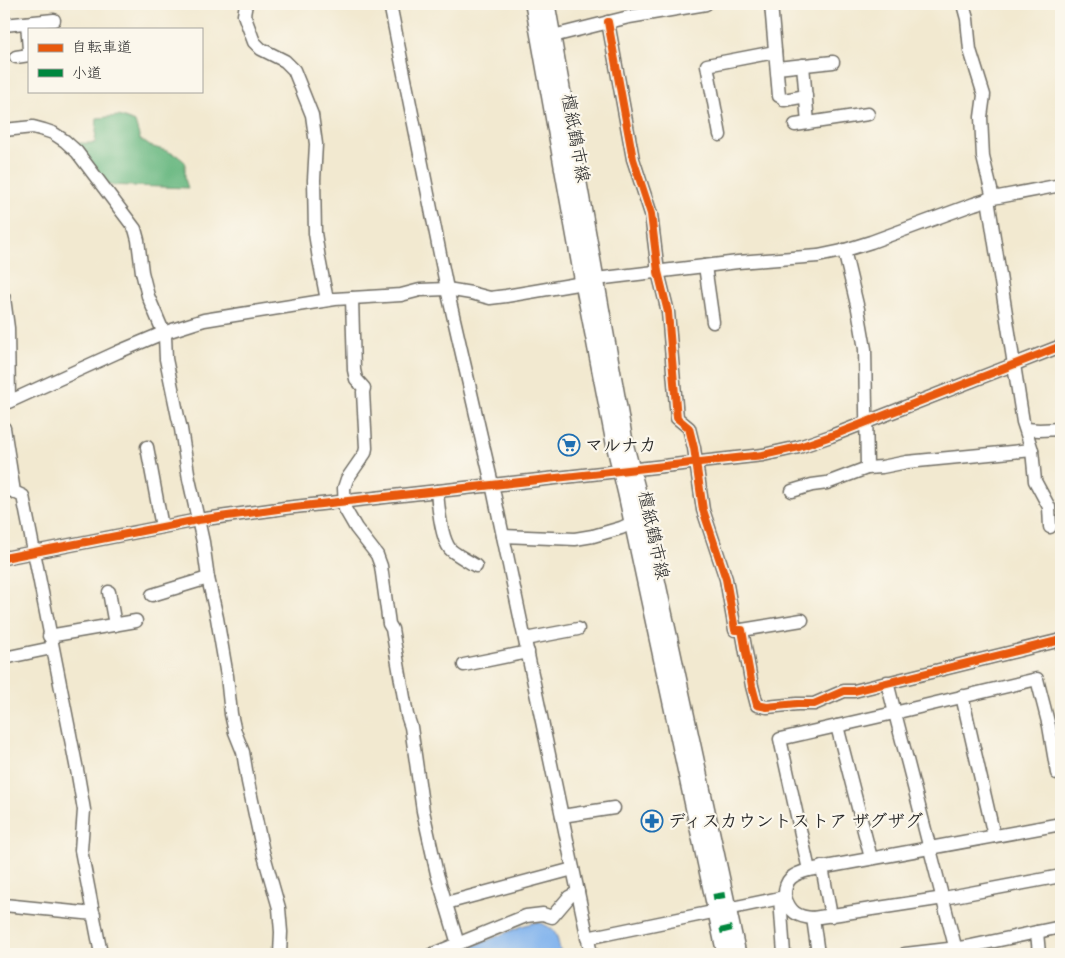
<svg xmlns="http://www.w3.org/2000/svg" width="1065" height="958" font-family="Caveat,'Klee One',sans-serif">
<rect width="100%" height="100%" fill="#fbf7ec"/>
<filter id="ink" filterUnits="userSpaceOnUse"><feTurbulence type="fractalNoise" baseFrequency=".02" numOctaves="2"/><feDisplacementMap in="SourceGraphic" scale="10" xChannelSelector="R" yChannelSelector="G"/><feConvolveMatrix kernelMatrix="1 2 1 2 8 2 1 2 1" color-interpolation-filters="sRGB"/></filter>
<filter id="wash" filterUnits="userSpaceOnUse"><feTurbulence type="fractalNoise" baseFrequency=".0096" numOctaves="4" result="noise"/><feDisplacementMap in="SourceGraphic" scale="20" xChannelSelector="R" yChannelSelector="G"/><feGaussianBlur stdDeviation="1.12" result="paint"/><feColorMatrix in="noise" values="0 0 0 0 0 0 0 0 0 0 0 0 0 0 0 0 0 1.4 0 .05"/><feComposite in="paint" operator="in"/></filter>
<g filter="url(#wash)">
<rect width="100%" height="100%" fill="#f2e9d0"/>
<polygon fill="#6cb983" stroke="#4c7257" points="119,116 135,122 140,139 150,146 167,151 178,156 185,162 185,179 188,188 107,185 77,148 77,143 95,143 97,118"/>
<path fill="#80b2ed" stroke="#566e8c" d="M537,922C558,929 556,934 561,954H454L525,925Z"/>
</g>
<g filter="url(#ink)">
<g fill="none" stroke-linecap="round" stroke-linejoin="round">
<g stroke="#716e65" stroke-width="15">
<g id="minor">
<polyline points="246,4 244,15 254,42 261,49 285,61 294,70 312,115 316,144 314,180 315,233 319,259 327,300"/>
<polyline points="390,4 447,289 492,484 591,954"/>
<polyline points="771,4 779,96"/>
<polyline points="963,4 967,19 970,50 984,95 981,117 983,157 993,198"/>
<polyline points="608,22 633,159 651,214 658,272 668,312 677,418 689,428 694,448 703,510 726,579 735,630 742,630 752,686 757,705 767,707 797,704 814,704 844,691 854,691 1061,640"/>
<polyline points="27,23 29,50"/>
<polyline points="4,25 54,20"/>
<polyline points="553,36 629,17 706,4"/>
<polyline points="16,57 29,55"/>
<polyline points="803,65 808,123"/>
<polyline points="777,68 833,62"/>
<polyline points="784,100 806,96"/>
<polyline points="795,125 868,114"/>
<polyline points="4,130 33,127 44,130 53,133 65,141 77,152 135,229 138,240 142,272 148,296 165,336 166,359 178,417 181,429 189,479 203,542 208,578 217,618 227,676 231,714 235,732 243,752 248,782 263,852 279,908 281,932 280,954"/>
<polyline points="720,135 707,65 775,52"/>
<polyline points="988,199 1023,422 1032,450 1035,481 1049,507 1050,527"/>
<polyline points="844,250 858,309 865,349 867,468"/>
<polyline points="705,266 713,322"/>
<polyline points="596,279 738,262 818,256 842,251 871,242 974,204 993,198 1061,185"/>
<polyline points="4,298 8,328 9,401"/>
<polyline points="352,298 354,370 356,379 364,388 363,392 366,448 365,453 347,479 344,488 345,509 356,528 377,555 381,566 389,624 392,629 407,715 411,727 423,811 437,874 458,944"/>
<polyline points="4,404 118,352 163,333 204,320 335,299 401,295 420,290 447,289 471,293 490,298 506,296 583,283"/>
<polyline points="4,428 14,492 23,496 78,775 84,810 81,850 101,954"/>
<polyline points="1026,429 1039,430 1061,429"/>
<polyline points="147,447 162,527"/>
<path d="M437,491C438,504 441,538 450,549C453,553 470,562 476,566"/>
<polyline points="792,491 812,485 827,483 867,468 882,467 907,462 1032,450"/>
<polyline points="503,536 575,539 593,536 621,528 632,523"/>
<polyline points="4,558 198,520 285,508 763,455 799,447 831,436 1061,346"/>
<polyline points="109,592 115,625"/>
<polyline points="152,595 208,578"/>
<polyline points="742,630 802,620"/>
<polyline points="49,636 136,621"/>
<polyline points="525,639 578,629"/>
<polyline points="4,658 52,648"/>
<polyline points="464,665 528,652"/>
<polyline points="887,682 957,954"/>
<polyline points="962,696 994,836"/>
<polyline points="837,726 871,858"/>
<polyline points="562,816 614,808"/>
<polyline points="822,867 831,916"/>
<polyline points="809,870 780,739 894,713 1037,679 1049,726 1057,773 1061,773"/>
<path d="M785,897C790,912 797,917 813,918L944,898L1061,876"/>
<polyline points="780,898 784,954"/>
<polyline points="446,903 573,869"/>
<polyline points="4,905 94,914"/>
<polyline points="813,918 818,954"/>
<polyline points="1037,932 1039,954"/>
<path d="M587,938L785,897C784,879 793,874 809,870L1061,824"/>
<polyline points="433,954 526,916 543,914 552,917 569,897 578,892"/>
<polyline points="905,954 966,947 1061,927"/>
</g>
</g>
<g stroke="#716e65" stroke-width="18">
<g id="major">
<polyline points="533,4 583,283 615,448 626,494 725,954"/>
<polyline points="547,4 626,447 638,492 738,954"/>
</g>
</g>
<use href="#minor" stroke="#fff" stroke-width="12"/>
<use href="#major" stroke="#fff" stroke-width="15"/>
<g stroke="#00873e" stroke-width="6" stroke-dasharray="12 6" stroke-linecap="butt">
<polyline points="713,897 725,895"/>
<polyline points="720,931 732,928"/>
</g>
<g stroke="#fbf7ec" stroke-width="11">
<g id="cycleway">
<polyline points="608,22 633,159 651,214 658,272 668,312 677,418 689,428 694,448 703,510 726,579 735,630 742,630 752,686 757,705 767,707 797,704 814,704 844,691 854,691 1061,640"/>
<polyline points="4,558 198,520 285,508 763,455 799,447 831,436 1061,346"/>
</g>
</g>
<use href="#cycleway" stroke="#e8590c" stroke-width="8"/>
</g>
</g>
<defs>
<g id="supermarket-ring" transform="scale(1.125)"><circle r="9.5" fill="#fbf7ec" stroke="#1f6fb2" stroke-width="1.5"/><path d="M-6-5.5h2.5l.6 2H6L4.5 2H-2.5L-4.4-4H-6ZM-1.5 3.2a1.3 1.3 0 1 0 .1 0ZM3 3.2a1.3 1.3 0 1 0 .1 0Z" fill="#1f6fb2"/></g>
<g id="pharmacy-ring" transform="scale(1.125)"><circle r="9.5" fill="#fbf7ec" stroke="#1f6fb2" stroke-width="1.5"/><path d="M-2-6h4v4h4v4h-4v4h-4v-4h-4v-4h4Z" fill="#1f6fb2"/></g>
</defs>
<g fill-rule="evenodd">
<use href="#supermarket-ring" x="569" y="445"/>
<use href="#pharmacy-ring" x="652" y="821"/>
</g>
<g text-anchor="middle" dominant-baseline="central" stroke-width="4.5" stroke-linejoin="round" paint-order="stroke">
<g font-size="18" fill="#2b2b2b" stroke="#fbf7ec">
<text transform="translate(576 138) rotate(80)">檀紙鶴市線</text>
<text transform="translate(654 535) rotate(78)">檀紙鶴市線</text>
</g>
<g font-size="18" font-weight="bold" fill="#2b2b2b" stroke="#fbf7ec" text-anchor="start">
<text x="585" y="445">マルナカ</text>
<text x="668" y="821">ディスカウントストア ザグザグ</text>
</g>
</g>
<rect width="1065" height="958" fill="none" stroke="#fbf7ec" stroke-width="20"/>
<rect x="28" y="28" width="175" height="65" fill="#fbf7ec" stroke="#a8a59f"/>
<rect x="38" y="44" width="25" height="8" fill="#e8590c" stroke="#a8a59f"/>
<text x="72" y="52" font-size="15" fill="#2b2b2b">自転車道</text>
<rect x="38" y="69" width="25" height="8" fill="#00873e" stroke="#a8a59f"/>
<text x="72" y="78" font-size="15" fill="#2b2b2b">小道</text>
</svg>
